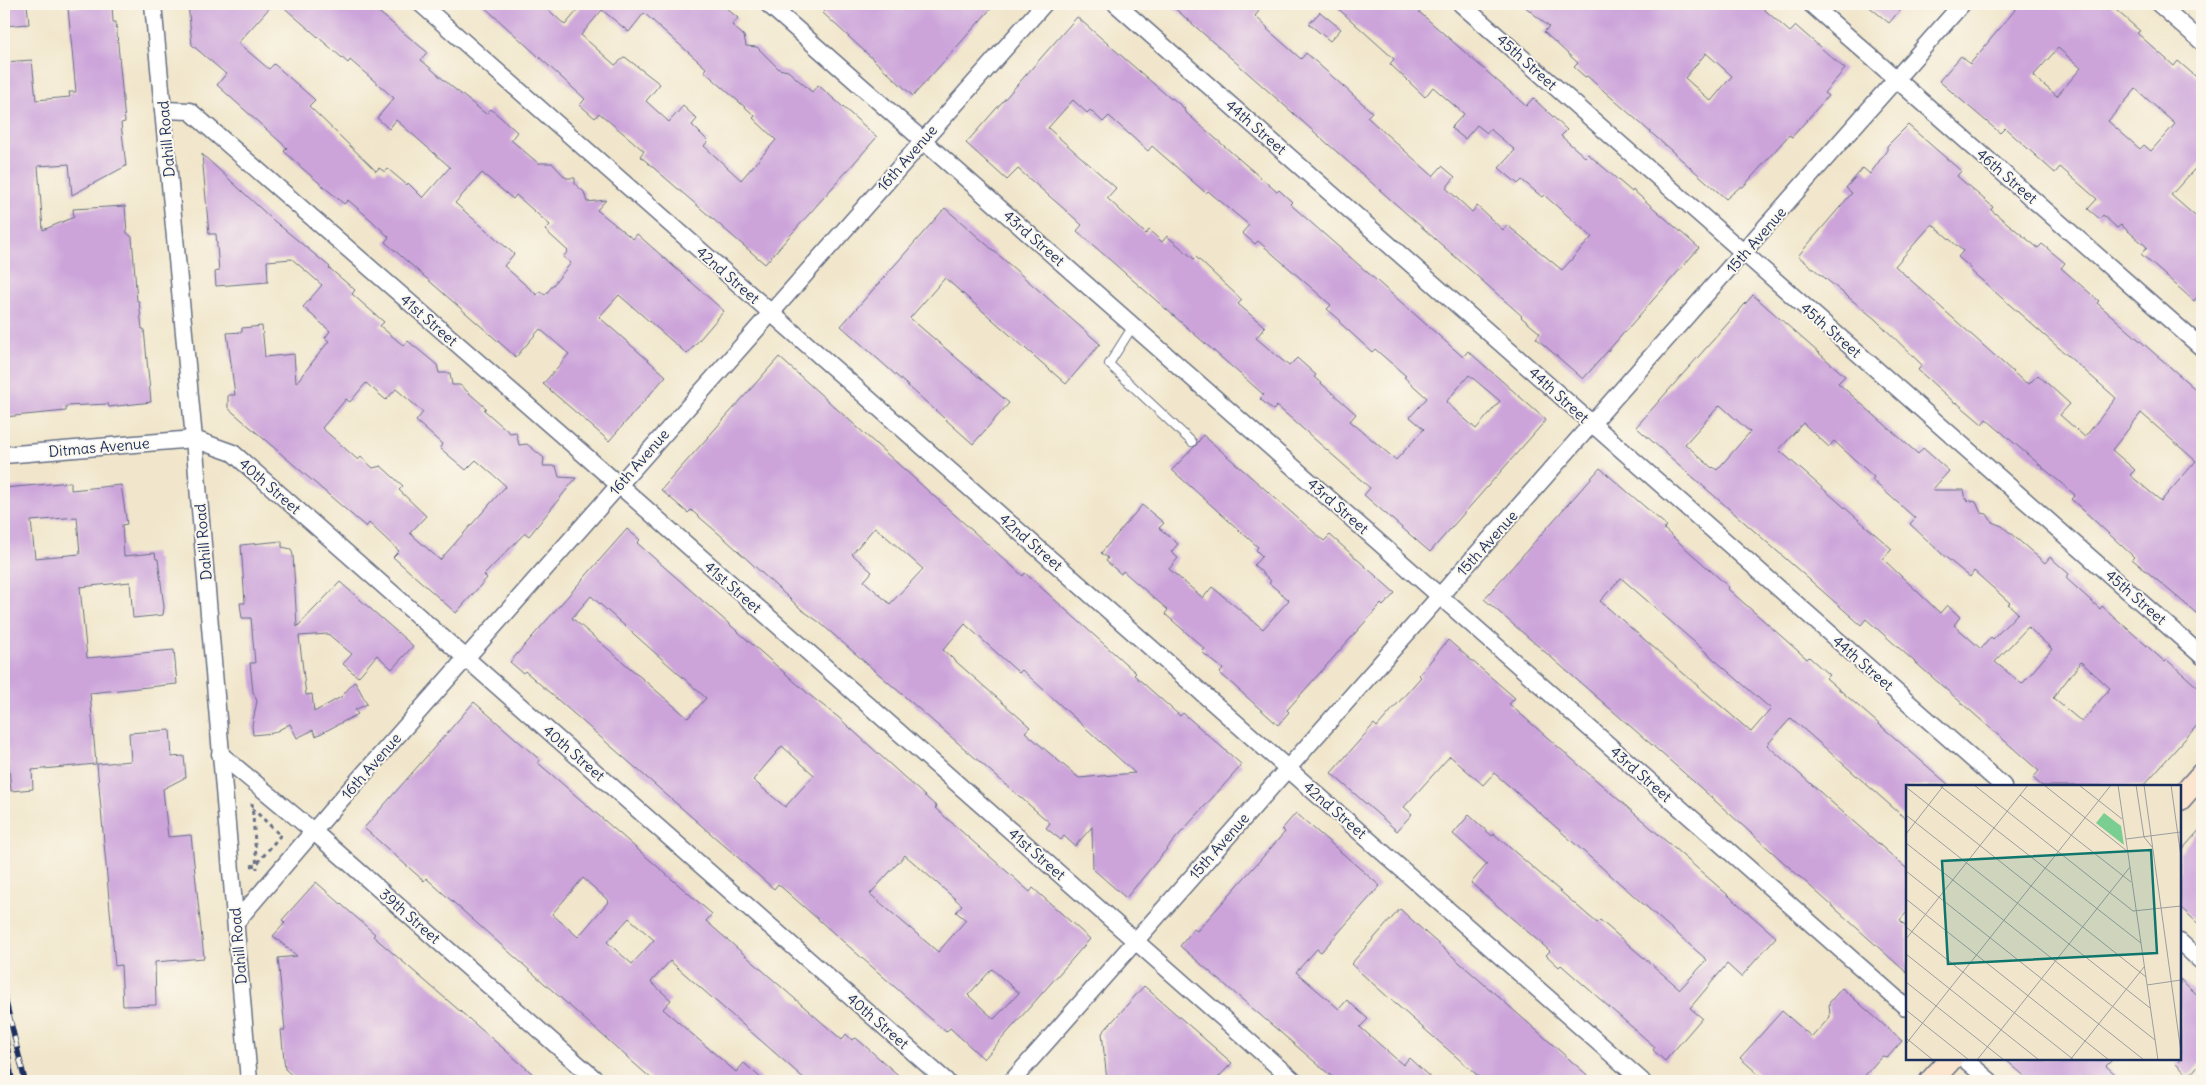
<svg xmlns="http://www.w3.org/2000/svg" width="2206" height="1085" font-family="Delius,sans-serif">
<rect width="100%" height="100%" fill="#fbf7ec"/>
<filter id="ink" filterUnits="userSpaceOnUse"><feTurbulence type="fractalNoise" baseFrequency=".02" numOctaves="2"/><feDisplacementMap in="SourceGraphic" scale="10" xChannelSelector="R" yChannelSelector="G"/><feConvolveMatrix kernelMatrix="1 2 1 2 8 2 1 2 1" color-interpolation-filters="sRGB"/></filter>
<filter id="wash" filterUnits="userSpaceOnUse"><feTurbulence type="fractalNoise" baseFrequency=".0096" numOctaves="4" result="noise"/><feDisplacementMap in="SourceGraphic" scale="20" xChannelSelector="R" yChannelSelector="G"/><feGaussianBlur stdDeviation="1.12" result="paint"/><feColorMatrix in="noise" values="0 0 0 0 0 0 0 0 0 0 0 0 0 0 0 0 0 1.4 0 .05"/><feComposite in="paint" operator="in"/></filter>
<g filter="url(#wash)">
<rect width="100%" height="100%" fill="#f1e6cb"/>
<g id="blocks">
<g fill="#cca4da" fill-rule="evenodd">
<polygon points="4,4 27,4 29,24 4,26"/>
<polygon points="89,4 112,4 113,22 116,22 125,122 121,123 126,166 72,195 69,164 38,166 43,230 74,217 73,209 125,206 127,233 132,237 137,301 139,301 142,329 144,329 151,402 109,407 108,404 66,406 66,411 4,417 4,62 32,60 36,100 70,97 69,92 76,92 68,8 89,6"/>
<path d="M188,4H273L238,43L269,69L274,64L315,100L309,106L376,171L379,168L385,172L388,169L407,185L408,183L423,198L450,167L396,120L389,129L377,118L394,98L350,60L348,63L280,4H369L427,52L421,60L452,87L486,114L491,109L517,132L511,140L538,163H552L566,178H575V184L584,192L587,202L606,200L597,210L633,239L637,234L724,311L687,354L619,295L599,317L666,376L609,441L543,384L569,354L540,329L516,357L385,242L389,237L370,219L348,200L344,204L303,169L284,151L287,148L217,85L226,74L192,45ZM482,173L513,199L516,195L550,225L545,230L568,251L563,257L571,263L545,295L540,291L537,295L504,266L514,254L455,203Z"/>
<path d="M481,4H542L565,25L583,4H721L738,18L732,25L744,36L746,46L757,47L779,69L788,71L812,92L818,85L877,137L765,264L640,156L644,151L629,138L599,113L595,118L580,105L585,99ZM602,10L629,32L644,13L706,68L704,71L755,116L753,118L776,140L741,180L704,146L708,141L692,125L697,119L683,106L669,122L646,101L660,84L625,57L615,65L581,35Z"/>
<polygon points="831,4 995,4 913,96 823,13"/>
<polygon points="1170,4 1251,4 1259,11 1255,16 1268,28 1267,29 1301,59 1306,53 1372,112 1367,117 1433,176 1442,166 1455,177 1446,188 1472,212 1477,206 1503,230 1507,225 1562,270 1592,237 1544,195 1542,197 1522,180 1518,184 1499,168 1515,150 1490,129 1487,133 1477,125 1465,139 1451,128 1464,114 1433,87 1425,97 1390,64 1394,59 1333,4 1410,4 1526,106 1533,98 1567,130 1561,136 1585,157 1588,154 1632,192 1633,190 1699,248 1583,379 1536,338 1540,333 1521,317 1522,316"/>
<path d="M1522,4H1758L1790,32L1796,26L1845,69L1824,93L1828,96L1792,137L1789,135L1743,187H1740L1726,199L1587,76L1585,77L1574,67L1578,63L1544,32L1549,27ZM1706,53L1732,76L1711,101L1685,78Z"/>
<polygon points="1866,4 1905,4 1889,23"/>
<path d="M2020,4H2109L2140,31L2137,33L2174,66L2178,61L2202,82V161L2171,195L2202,222V291L2194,301L2141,254L2147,247L2121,225L2117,228L2103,215L2100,219L2088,209L2097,199L2060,167L2055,173L2005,128L2000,133L1939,81L1961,56L1970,64ZM2058,48L2081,68L2057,96L2033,76ZM2136,89L2175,124L2151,151L2144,145L2140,149L2108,121Z"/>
<polygon points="1320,12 1341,29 1330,41 1309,24"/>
<path d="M1077,17L1171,99L1172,98L1185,109L1184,111L1277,192L1279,190L1292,202L1290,204L1463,357L1468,351L1546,420L1430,552L1364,495L1370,488L1277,406L1273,410L1260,399L1264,395L1077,231L1082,225L1070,214L1018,169L1007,180L966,143ZM1073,100L1087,113L1090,110L1103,122L1109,116L1148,151L1152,146L1206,193L1208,191L1249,225L1242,233L1255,244L1258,241L1331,305L1327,309L1340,320L1339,322L1372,352L1375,349L1406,376L1404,377L1427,398L1410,417L1424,429L1396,460L1350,421L1356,414L1314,377L1316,375L1297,358L1289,366L1256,338L1265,327L1238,304L1242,300L1196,257L1194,259L1167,236L1162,242L1149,230L1146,234L1107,198L1116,188L1048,128ZM1469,375L1500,401L1476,429L1446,402Z"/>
<path d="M1908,125L1961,171L1957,176L1993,207L1991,210L2038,248L2042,244L2065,263L2061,268L2099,301L2097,303L2202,395V618L2132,559L2134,557L2071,499L2075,495L1986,419L1982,424L1956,402L1955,403L1918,370L1922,365L1875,319L1798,256L1852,193L1846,188L1863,168L1870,174L1887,150V146ZM1932,224L1963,251L1958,257L1971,268L1970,270L2116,398L2085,437L2060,415L2070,404L2038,375L2029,384L2023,381L1895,266ZM2141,413L2196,461L2161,501L2130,475L2135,470L2112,450Z"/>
<path d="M202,154L273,220L330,267L329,268L355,290L352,294L384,322L380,326L404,346L408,341L437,365L439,373H450L452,385H460L486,408L484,410L510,433L516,432L519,445L527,444L544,458L543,466H556L559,477L576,478L529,536L525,533L484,575L487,578L456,613L393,557L399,551L369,523L366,527L228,408V395H235L227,333L242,332V328L262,326L265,357L294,354L296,383L329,341L325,338L330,331L303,307L322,285L292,259L267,261L268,282L216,286L215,272L219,271L216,234H209ZM366,383L386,400L396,389L423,412L416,421L442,444L440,448L466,470L476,460L506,486L440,560L410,533L426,516L399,490L403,486L381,466L373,468L361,457L358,460L322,428L346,399L350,402Z"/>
<polygon points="945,208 1100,344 1066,384 945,278 910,318 1009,403 973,444 841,326"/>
<path d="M1753,295L1845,376L1838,383L1865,407L1918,454L1923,448L1949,471L1932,490H1964L1966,500L1976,502L1981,513L1987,514L1992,522L2002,526L2045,563L2050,557L2069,574L2066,578L2100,609L2102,606L2165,662L2167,660L2202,691V720L2143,786H2042L2033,778L2039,771L2022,756L1866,619L1861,625L1636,427ZM1720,405L1750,432L1717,470L1713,467L1712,468L1685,444ZM1803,423L1829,447L1834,441L1874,477L1872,480L1915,518L1910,524L1943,555L1970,577L1974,571L2010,603L2008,604L2018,613L1993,639L1991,637L1981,649L1954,625L1960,617L1947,605L1940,613L1883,559L1892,549L1779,450ZM2028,627L2052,649L2022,684L1995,662ZM2081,662L2110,688L2082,722L2053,698Z"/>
<path d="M779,357L1023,576L1025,573L1136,673L1134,675L1180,716L1183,713L1242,765L1176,838L1126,898L1093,869L1092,827L1075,846L1064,836L1061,840L1046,828L1050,823L819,622L802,610L725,539L691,510L688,513L661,490ZM875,527L923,569L890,604L864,581L872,572L852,554ZM965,624L1019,673L1022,670L1135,773L1079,778L1055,758L1025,732L1030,727L943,650Z"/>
<polygon points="1203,435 1324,541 1330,535 1395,593 1383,606 1381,604 1287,710 1289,712 1278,725 1220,673 1223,669 1202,652 1205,649 1165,614 1168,610 1123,571 1121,574 1106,561 1108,558 1101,553 1142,505 1164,523 1159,528 1178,544 1171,552 1178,558 1169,569 1203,598 1212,587 1263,629 1289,600 1269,583 1271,581 1254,565 1262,556 1256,550 1258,547 1172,470 1196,445"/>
<path d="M1600,468L1667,526L1664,529L1729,587L1728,589L1807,659L1809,657L1829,675L1826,678L1950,786H1907V820L1791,718L1767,745L1907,869V912L1900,920L1907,927V973L1683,772L1484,599ZM1621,578L1771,709L1751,732L1600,601Z"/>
<path d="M71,482V490L121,485L127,524L122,525L124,556L155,553L156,559H158L164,607L163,615L133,618L130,582L80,587L87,658L174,650L177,684L90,693L96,764L32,770L33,789L11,791L4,711V488ZM77,517L80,554L35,558L31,521Z"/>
<path d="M627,529L640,540L637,543L812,697L838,717L937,807L935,808L1030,892L1033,888L1090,939L984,1059L950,1028L946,1032L778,884L774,889L525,671L523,673L510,662ZM591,596L706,698L688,718L572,618ZM782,746L814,775L785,807L753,780ZM905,855L962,905L956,912L966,920L938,952L870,894ZM992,969L1019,993L994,1019L968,995Z"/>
<polygon points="282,541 282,547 291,549 293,555 297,627 340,582 413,646 392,669 377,655 358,677 343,664 352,654 328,634 299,636 306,695 312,694 314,712 341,697 355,681 367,704 355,710 358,714 316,736 313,730 297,738 290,724 273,733 253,735 252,726 257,701 253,692 250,663 255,663 251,618 242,618 240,603 245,603 241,545"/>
<polygon points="1448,640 1515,698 1509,704 1776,937 1741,977 1727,964 1690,1008 1702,1018 1665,1061 1653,1050 1655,1047 1561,965 1559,967 1546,955 1550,951 1471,883 1487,864 1453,834 1469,815 1492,836 1494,834 1597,923 1600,920 1680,989 1707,960 1508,785 1494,773 1483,785 1450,756 1404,807 1412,814 1397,831 1331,773 1374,724 1377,727 1421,677 1419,675"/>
<path d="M474,702L540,760L538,763L551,774L712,914L706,921L842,1040L846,1034L852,1040L856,1038L905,1081H855L847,1074L841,1081H807L670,961L651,982L671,1000L663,1009L736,1072L744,1063L764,1081H654L426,878L424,881L364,828ZM583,878L609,901L578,937L552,914ZM629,918L654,940L632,964L607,942Z"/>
<polygon points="170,730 172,757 184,756 186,777 163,789 168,837 191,835 204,958 155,962 156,1005 123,1006 121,965 115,966 97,764 131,761 129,733"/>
<polygon points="1296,813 1380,886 1321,952 1317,949 1296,972 1339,1009 1347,1000 1368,1019 1360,1027 1403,1065 1409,1058 1434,1081 1337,1081 1180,946 1194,929 1197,931 1270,849 1285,832 1282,829"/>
<polygon points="2202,827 2202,927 2180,907 2180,852"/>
<polygon points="316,882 375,934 373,936 541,1081 298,1081 285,1069 281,1030 285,1030 278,958 297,956 273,936 285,923 282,920"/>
<polygon points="1400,909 1426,933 1594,1081 1484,1081 1390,999 1351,964"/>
<polygon points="2180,979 2202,999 2202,1061 2189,1076 2176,1064 2180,1060"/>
<polygon points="1144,986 1232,1063 1215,1081 1107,1081 1102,1033"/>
<polygon points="1842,988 1902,1041 1888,1057 1882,1056 1860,1081 1766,1081 1740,1058 1782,1011 1812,1037 1830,1017 1829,1003"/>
<polygon points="2005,1059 2113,1059 2106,1066 2123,1081 2030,1081"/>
</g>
</g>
</g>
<g filter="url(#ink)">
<use href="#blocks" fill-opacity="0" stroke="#666f84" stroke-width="1"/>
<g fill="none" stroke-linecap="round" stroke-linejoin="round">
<g stroke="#666f84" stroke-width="10">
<polyline id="service" points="1133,326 1109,364 1192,442"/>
</g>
<g stroke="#666f84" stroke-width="19">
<g id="minor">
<polyline points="153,4 194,439 249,1081"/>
<polyline points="421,4 1642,1081"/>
<polyline points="768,4 1907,1008"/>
<polyline points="1116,4 2003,786"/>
<polyline points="1461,4 2202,656"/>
<polyline points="1811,4 2202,348"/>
<polyline points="2159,4 2202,42"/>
<polyline points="164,110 190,111 619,485 1294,1081"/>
<polyline points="4,455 194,439 233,453 946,1081"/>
<polyline points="220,754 313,831 597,1081"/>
<polyline points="236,922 330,812 1044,4"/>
<polyline points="2180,942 2202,962"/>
<polyline points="1964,1059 1990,1081"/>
<polyline points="1012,1081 1962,4"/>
</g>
</g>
<g stroke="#666f84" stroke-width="25">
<g id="secondary">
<polyline points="2180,799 2202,774"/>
<polyline points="1931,1081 1951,1059"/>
</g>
</g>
<g stroke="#666f84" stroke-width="3" stroke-dasharray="4 4" stroke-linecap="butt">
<polyline points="252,803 257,869"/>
<polyline points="252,808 281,836"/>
<polyline points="251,866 256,865 283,832"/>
</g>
<use href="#service" stroke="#fff" stroke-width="8"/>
<use href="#minor" stroke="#fff" stroke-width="16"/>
<use href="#secondary" stroke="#fce5cf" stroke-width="22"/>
<g stroke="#1b2f5e" stroke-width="5.5">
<g id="rail">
<polyline points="4,994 25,1081"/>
<polyline points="6,1037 12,1081"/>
</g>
</g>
<use href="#rail" stroke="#fbf7ec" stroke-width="4" stroke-dasharray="11" stroke-linecap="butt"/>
</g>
</g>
<g text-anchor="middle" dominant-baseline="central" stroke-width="4" stroke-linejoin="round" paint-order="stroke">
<g font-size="15" fill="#1b2f5e" stroke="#fbf7ec">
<text transform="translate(1527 62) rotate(42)">45th Street</text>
<text transform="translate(1256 127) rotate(41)">44th Street</text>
<text transform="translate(166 139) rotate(-95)">Dahill Road</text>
<text transform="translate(907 158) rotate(-49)">16th Avenue</text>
<text transform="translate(2007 176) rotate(41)">46th Street</text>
<text transform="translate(1034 238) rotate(41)">43rd Street</text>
<text transform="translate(1756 240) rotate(-49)">15th Avenue</text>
<text transform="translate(728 275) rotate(41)">42nd Street</text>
<text transform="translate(429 320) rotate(41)">41st Street</text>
<text transform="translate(1831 330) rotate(41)">45th Street</text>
<text transform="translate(1559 395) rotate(42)">44th Street</text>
<text transform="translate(99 447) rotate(-5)">Ditmas Avenue</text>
<text transform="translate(639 462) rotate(-49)">16th Avenue</text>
<text transform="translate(270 486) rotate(41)">40th Street</text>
<text transform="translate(1338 506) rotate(41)">43rd Street</text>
<text transform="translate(203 542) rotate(-95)">Dahill Road</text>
<text transform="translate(1031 542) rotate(41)">42nd Street</text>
<text transform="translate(1487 543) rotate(-48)">15th Avenue</text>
<text transform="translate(733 587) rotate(41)">41st Street</text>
<text transform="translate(2136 597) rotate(41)">45th Street</text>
<text transform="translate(1863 663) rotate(41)">44th Street</text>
<text transform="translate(574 753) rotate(41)">40th Street</text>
<text transform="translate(371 766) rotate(-49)">16th Avenue</text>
<text transform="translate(1641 774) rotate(41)">43rd Street</text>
<text transform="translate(1335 810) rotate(41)">42nd Street</text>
<text transform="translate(1219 846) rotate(-49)">15th Avenue</text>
<text transform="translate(1037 854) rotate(41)">41st Street</text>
<text transform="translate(410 916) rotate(41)">39th Street</text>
<text transform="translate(238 946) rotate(-95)">Dahill Road</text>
<text transform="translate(878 1021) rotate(41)">40th Street</text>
</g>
</g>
<g transform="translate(1906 785)">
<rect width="275" height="275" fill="#f1e6cb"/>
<path d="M198,28L215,41L218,60L190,38Z" fill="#7ace91"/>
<path fill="none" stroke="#9b9d9f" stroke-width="1" d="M33,0L235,158M68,0L227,126L275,121M138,0L221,66M173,0L216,34M212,0L252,275M230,0L238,52L246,62M238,0L275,267M265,0L275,72M0,2L240,192M114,10L225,97M0,30L244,223M0,49L38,0M220,54L275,47M0,58L249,255M0,86L238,275M0,114L203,275M0,142L168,275M0,154L122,0M0,169L133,275M0,197L98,275M241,200L275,195M0,225L63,275M0,253L27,275M0,259L205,0M71,275L224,82M164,275L238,182"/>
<path fill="#0f766e" fill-opacity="0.15" stroke="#0f766e" stroke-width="2.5" d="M245,65L251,168L42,179L36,76Z"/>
<rect width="275" height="275" fill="none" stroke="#1b2f5e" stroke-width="2.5"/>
</g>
<rect width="2206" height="1085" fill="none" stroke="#fbf7ec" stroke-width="20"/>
</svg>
